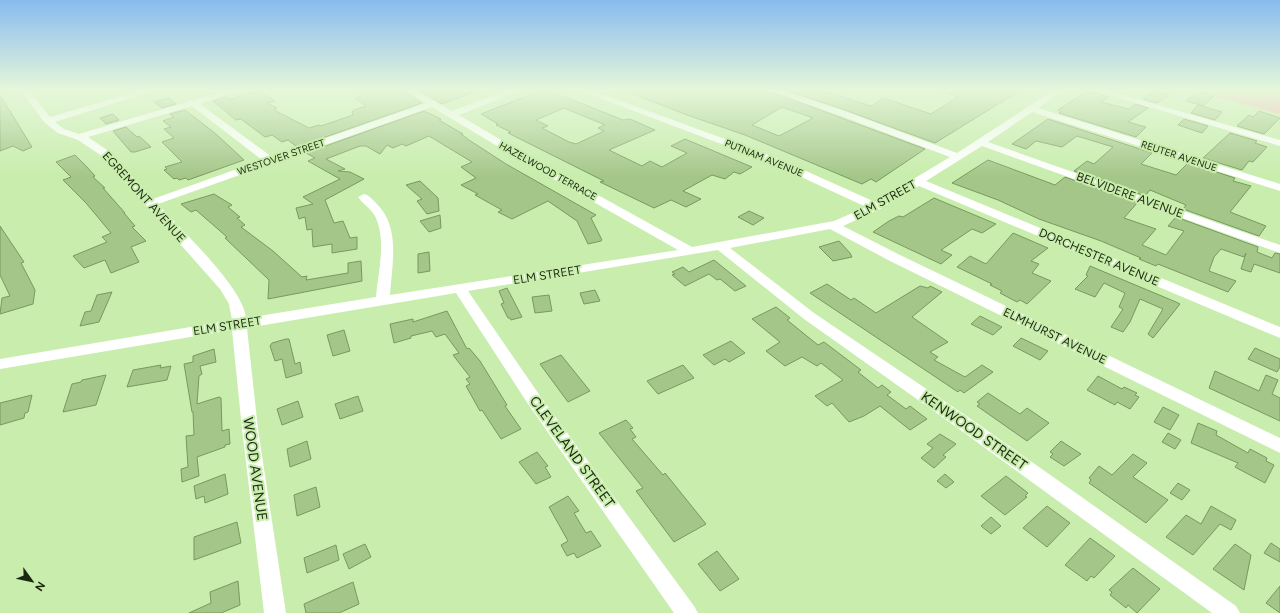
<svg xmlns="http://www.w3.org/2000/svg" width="1280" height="613" font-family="Figtree,sans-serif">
<rect width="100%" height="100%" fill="#c8edad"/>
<polygon fill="#fcaab2" points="1192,90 1280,90 1280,114"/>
<g fill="#a4c789" stroke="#77995d" fill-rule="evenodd">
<polygon points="354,90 403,90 422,103 297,147 288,140 282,142 272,135 265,137 241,119 236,120 213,101 226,97 231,99 259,91 275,101 267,103 277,108 274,110 309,128 319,125 321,126 353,115 352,112 354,110 366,106 355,98 363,96"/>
<polygon points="418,90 475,90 475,92 442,104"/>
<path d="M542,90L568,98L623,120L630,119L655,130L609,150L642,166L650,161L662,167L687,153L671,146L685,139L752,167L740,174L734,172L725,179L712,175L683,191L701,199L686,207L671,200L654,208L600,182L604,181L508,133L511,132L496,125L498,124L481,114ZM564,108L605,125L598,128L604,131L576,144L569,142L542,128L548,126L536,120Z"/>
<path d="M623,90H766L925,149L876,182L871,179L862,184L745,135L687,115ZM782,107L813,118L779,136L752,125Z"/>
<polygon points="785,90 822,90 871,106 884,98 931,114 958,97 942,92 942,90 1021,90 935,143 842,109"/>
<polygon points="1088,91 1108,97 1101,102 1129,109 1135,104 1148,108 1128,122 1146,127 1136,137 1059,113 1061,112 1058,110"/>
<polygon points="1153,91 1169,95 1157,103 1143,99"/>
<polygon points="1198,92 1214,96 1203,106 1186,101"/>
<polygon points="0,95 32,147 23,151 13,146 0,151"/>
<polygon points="169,98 176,104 162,108 154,102"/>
<polygon points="1198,105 1222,112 1215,120 1191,113"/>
<polygon points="185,110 216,134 244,160 188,180 186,178 179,180 177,178 174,179 164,170 167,169 165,167 182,162 162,142 174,138 164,129 171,127 163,121 174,117 170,114"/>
<polygon points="424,111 441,119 439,120 463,134 461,134 469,140 506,164 596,215 591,218 602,240 601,241 588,244 577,221 548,201 512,219 498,212 502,210 475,195 478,194 461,185 476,178 461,167 472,162 429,136 406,146 402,144 393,148 387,145 380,154 366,146 360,146 326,159 345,169 338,171 350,172 364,179 325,200 334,223 343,221 350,238 357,237 357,249 332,253 332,244 313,247 312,229 307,230 305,217 299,219 296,208 313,204 303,197 340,179 308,161 315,158 306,153"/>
<polygon points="1259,111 1280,118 1264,134 1237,126 1249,115 1253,117"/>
<polygon points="113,114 119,120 106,124 100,118"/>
<polygon points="1048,119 1152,153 1141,164 1176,175 1188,163 1235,178 1233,181 1251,186 1230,212 1266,226 1259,236 1183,209 1186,205 1150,190 1145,196 1074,171 1087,161 1094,164 1113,147 1077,136 1062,147 1036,141 1026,149 1012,144"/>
<polygon points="1184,119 1208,126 1202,133 1178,125"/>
<polygon points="126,127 137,137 139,136 151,147 135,152 131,152 113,131"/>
<polygon points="1230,133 1257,141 1255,143 1267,147 1253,162 1249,161 1242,170 1203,158"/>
<polygon points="75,155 86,166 95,176 93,177 105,188 103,188 125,213 124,213 135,226 132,227 146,241 131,247 139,262 111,273 105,260 84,268 73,256 107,242 102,237 111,233 86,203 63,180 71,177 56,162"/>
<polygon points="988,160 1055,185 1065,177 1137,203 1124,218 1156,229 1142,245 1166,255 1184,231 1168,226 1176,217 1258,247 1257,252 1272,258 1275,253 1280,254 1280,273 1254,264 1251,272 1241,269 1246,253 1244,257 1221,249 1214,257 1209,271 1236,281 1228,292 1158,264 1156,266 1139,259 1141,258 1101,241 1039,219 998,200 952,183"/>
<polygon points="420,181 438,198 439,211 427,214 417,201 422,199 406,185"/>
<polygon points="214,194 232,205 228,207 240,217 237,218 245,225 241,227 273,251 302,277 307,276 306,280 348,273 348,263 361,261 362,281 268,299 269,280 225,238 227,237 196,210 191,212 181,204"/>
<polygon points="934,198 996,224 982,233 972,229 941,250 952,255 941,264 873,232 889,221 899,216 903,217"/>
<polygon points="749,211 764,218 753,225 738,217"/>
<polygon points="440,215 441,228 429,232 420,221"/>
<polygon points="0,226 24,262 21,263 35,290 33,304 0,314 2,298 10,296 0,275"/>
<polygon points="1013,233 1048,248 1031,261 1039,264 1032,273 1051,281 1027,304 1020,300 1017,302 1000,293 1002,291 990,285 992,284 957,267 970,256 986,264"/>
<polygon points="839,241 850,253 852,257 833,261 819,247"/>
<polygon points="429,252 430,271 418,273 418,254"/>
<polygon points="714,260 746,286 735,291 720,279 717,280 709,274 685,286 672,275 675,274 672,272 683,267 689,272"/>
<polygon points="1090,266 1176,302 1180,304 1153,338 1148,334 1163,309 1140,299 1130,322 1123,332 1111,327 1123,309 1119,307 1125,293 1104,283 1095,297 1075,289 1088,276 1086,275"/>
<polygon points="827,284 851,300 854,298 876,313 920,286 928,288 930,286 942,292 912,317 948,342 930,352 938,357 934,360 965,377 982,365 993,372 964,393 960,390 958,392 810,293"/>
<polygon points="507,288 522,317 511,320 510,318 508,318 501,304 504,303 499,291"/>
<polygon points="595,290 600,301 584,304 580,293"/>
<polygon points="112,292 99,322 80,326 85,312 91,311 97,295"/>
<polygon points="549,295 552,311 535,313 532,297"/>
<polygon points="776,307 790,318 787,320 818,345 824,342 861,370 858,372 878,388 882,385 891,392 887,395 906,409 910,406 927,419 910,430 880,406 864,416 849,422 832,403 827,406 815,396 843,380 821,363 817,366 802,357 785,366 766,351 780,342 752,319"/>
<polygon points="447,311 467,349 469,348 480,361 507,405 505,406 521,429 501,439 482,410 480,411 466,386 470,384 466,379 470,377 453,355 459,353 445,334 436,337 432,331 411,336 411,338 394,343 390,324 413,319 413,322"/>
<polygon points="980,316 1002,327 993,335 971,324"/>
<polygon points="344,330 350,351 333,356 327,335"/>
<polygon points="1021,338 1048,351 1040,360 1013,346"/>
<polygon points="286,339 289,339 295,364 300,362 302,373 286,378 282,359 275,361 270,346 272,343"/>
<polygon points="731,341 745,353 729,362 725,359 714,365 703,355"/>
<polygon points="1255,348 1280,359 1280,367 1277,372 1248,359"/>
<polygon points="214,349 216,362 200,366 202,374 199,376 197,404 219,397 221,398 222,431 229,429 230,444 225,445 225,447 197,457 199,476 182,482 181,469 188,467 186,436 194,435 193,412 192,412 184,364 193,362 193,356"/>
<polygon points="561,355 590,391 568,402 540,364"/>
<polygon points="161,365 160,368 171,366 167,380 127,387 133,370"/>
<polygon points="683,365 694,378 658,394 647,381"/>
<polygon points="1215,371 1259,391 1266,375 1278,380 1272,394 1280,398 1280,421 1209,388"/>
<polygon points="106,375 96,405 63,412 72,384 81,382 82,380"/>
<polygon points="1098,376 1122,389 1124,387 1137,393 1135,395 1139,397 1130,409 1117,402 1115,405 1087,390"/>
<polygon points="988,393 1020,414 1027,408 1049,423 1027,441 977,406 980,404 977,402"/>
<polygon points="32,395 28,412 25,413 24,418 0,425 0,403"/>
<polygon points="358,396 363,411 340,419 335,404"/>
<polygon points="298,401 303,417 282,425 277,409"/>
<polygon points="1163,407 1179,415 1170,430 1154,422"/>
<polygon points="626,420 633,428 630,429 636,437 632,439 663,475 665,473 706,524 674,542 636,491 643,488 599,433"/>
<polygon points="1198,423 1217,431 1216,435 1248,453 1250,449 1267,458 1266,461 1274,465 1265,483 1235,467 1238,463 1191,443"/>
<polygon points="1168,433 1181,440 1175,449 1162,442"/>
<polygon points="940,434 956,444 943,455 946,457 934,468 921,458 933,448 927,444"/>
<polygon points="307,441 311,459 290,467 287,449"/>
<polygon points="1061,441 1081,454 1064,466 1050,457 1053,454 1050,452"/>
<polygon points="537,452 548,466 545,467 551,477 536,484 519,462"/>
<polygon points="1133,454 1147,463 1133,477 1168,500 1146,523 1089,483 1091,480 1089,478 1099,466 1112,475"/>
<polygon points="225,474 228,494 205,503 204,496 196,499 194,486"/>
<polygon points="945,474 954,482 946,488 937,481"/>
<polygon points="1006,476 1028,493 1025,496 1027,497 1005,515 981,496"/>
<polygon points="1178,483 1190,490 1182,500 1170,493"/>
<polygon points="316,487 320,507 297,516 294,495"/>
<polygon points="568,496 579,511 574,513 586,533 591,531 601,546 577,558 574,553 567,556 561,545 568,541 549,507"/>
<polygon points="1047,506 1070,523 1047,547 1023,528"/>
<polygon points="1211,506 1236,520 1231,530 1220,524 1193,555 1166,537 1186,515 1201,524"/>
<polygon points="991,517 1001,526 991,534 981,526"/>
<polygon points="237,522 241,543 194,560 194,537"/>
<polygon points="1090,538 1115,556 1094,578 1091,576 1087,581 1065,565"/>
<polygon points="1271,543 1280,549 1280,562 1264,553"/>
<polygon points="365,544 371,557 349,569 343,554"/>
<polygon points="1235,544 1251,555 1244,590 1213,569"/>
<polygon points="336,545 339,560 307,573 304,558"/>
<polygon points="717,551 739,579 720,591 698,564"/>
<polygon points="1133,568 1160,589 1137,613 1128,605 1126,608 1110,595 1112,592 1109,590"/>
<polygon points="238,581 240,605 221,613 189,613 211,603 210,592"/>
<polygon points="353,582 359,604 339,613 306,613 304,604"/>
<polygon points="1280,586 1280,613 1266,603"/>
</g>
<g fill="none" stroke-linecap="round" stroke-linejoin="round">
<g fill="#fff" fill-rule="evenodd">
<path d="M20,90H29L50,117L143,90H157L55,122L64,129L79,134L227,90H241L200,104L272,157L426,103L404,90H415L452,111L508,90H521L459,115L540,163L692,247L834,221L866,207L769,162L578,90H591L777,158L875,202L950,157L836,114L767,90H780L842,110L957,153L1054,90H1064L1038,108L1280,184V191L1032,112L988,142L1280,245V253L982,146L926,181L1280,327V338L919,186L880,209L843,226L900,255L1280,438V453L890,261L830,229L730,248L814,313L971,419L1236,606L1240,613H1212L959,429L804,319L718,250L468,291L538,393L694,606L698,613H674L526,401L456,293L247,328L258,429L286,613H264L242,429L232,330L0,369V359L232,320L229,304L220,289L102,156L78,140L58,133L45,123ZM192,106L262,160L153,199L110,152L88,137ZM432,107L532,167L678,250L390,295C392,264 401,227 376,203C372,199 369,195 364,194L358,197C363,204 371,209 375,216C387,241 378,271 376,297L246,318C244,288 180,229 158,204Z"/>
<polygon points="1092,90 1106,90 1280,140 1280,146"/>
</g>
</g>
<linearGradient id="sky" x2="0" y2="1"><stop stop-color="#88bbef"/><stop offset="0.51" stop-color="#e6f7da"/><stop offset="1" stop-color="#e6f7da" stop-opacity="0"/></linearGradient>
<rect width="1280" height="176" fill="url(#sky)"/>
<g text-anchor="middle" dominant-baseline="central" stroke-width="4" stroke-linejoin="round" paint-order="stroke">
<g font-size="10" fill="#1b2810" stroke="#c8edad">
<text transform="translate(1179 156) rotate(18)">REUTER AVENUE</text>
<text transform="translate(281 157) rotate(-19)">WESTOVER STREET</text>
<text transform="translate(764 158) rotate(22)">PUTNAM AVENUE</text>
<text transform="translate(548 171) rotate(29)">HAZELWOOD TERRACE</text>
</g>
<g font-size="12" fill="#1b2810" stroke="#c8edad">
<text transform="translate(1130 195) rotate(20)">BELVIDERE AVENUE</text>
<text transform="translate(144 197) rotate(48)">EGREMONT AVENUE</text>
<text transform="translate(885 200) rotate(-29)">ELM STREET</text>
<text transform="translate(1099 257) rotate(23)">DORCHESTER AVENUE</text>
<text transform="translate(547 275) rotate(-9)">ELM STREET</text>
<text transform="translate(227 326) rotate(-9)">ELM STREET</text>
<text transform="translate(1055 336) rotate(26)">ELMHURST AVENUE</text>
</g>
<g font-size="14" fill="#1b2810" stroke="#c8edad">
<text transform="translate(974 431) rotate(35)">KENWOOD STREET</text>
<text transform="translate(572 452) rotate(54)">CLEVELAND STREET</text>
<text transform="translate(255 469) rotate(82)">WOOD AVENUE</text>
</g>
</g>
<g transform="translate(32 581) rotate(123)" stroke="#c8edad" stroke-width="3" paint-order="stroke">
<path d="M0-3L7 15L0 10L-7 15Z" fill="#1b2810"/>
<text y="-6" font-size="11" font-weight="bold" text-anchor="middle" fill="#1b2810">N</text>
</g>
</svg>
